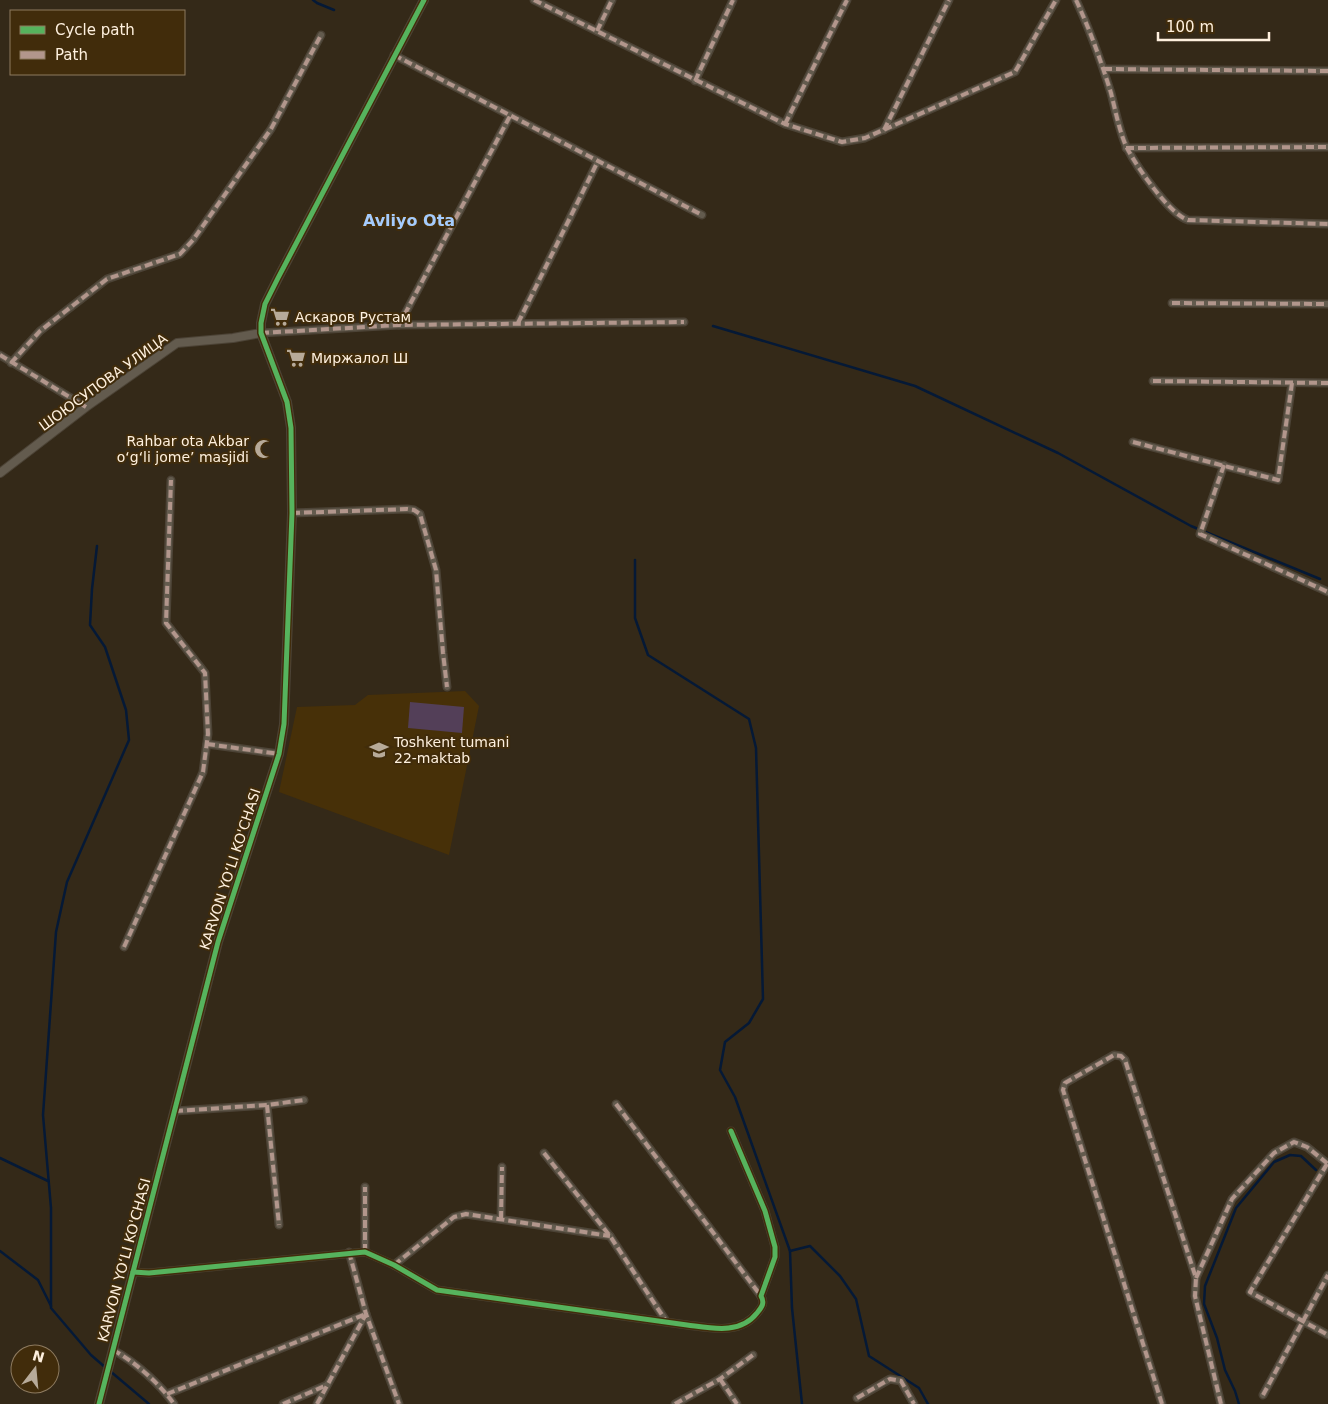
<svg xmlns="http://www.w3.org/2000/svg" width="1328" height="1404" font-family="'DejaVu Sans',sans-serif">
<rect width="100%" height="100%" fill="#342918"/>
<polygon fill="#473008" points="465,691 479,706 449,855 279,792 297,707 355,705 368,695"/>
<polygon fill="#533f58" points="410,702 464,707 462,733 408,728"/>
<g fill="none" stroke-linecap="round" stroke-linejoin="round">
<g stroke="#051936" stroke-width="2.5">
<polyline points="313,0 317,3 334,10"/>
<polyline points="713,326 915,386 1058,453 1191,526 1320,579"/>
<polyline points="97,546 92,589 90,625 105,647 126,710 129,740 67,882 56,932 43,1115 51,1208 51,1308 91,1355 106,1368"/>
<polyline points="635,560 635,618 648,655 749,719 756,748 763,999 749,1023 725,1042 720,1070 735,1097 790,1251 792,1308 802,1404"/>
<polyline points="0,1158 48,1181"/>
<polyline points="0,1251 38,1280 51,1306"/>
<polyline points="790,1251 810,1246 840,1276 856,1299 869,1356 919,1388 928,1404"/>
<polyline points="110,1371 149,1404"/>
<polyline points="1239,1404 1235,1391 1225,1370 1217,1338 1204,1304 1205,1286 1236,1208 1274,1162 1290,1155 1301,1156 1316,1170"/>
</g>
<g stroke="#4c4336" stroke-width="9">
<g id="minor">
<polyline points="534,0 785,124 842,142 865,138 1015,72 1056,0"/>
<path d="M1076,0C1090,30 1101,61 1111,93C1115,109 1120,134 1127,148C1137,167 1169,214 1188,220L1328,224"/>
<polyline points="597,31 612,0"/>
<polyline points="394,55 702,215"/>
<polyline points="1104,69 1328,71"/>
<polyline points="695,81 733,0"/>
<polyline points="785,124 847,0"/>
<polyline points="884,130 949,0"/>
<polyline points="1126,148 1328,147"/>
<polyline points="1172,303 1328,304"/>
<polyline points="518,323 598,161"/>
<polyline points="399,325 510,116"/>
<polyline points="261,333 399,325 684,322"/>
<polyline points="0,355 86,407"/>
<polyline points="11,363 40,331 107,279 180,254 193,240 271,129 321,35"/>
<polyline points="1153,381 1328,383"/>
<polyline points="1133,442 1278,480 1292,383"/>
<polyline points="1224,465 1200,534 1328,592"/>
<polyline points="292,513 407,509 414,510 420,514 436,570 443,653 447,687"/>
<polyline points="207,744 279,754"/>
<polyline points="124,947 203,772 208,734 205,673 166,623 171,480"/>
<polyline points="616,1104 761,1296"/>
<polyline points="267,1105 279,1225"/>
<polyline points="175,1111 267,1105 304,1100"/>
<polyline points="544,1153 610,1236 666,1321"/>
<polyline points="1327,1164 1250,1292 1328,1335"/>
<polyline points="501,1219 502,1167"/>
<polyline points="349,1252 366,1314 399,1404"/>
<polyline points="365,1252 365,1187"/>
<polyline points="394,1265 454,1217 466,1214 610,1236"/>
<path d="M133,1272L149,1273L365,1252L394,1265L437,1290L687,1325C711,1328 740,1335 757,1313C762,1307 765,1303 761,1296L775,1257V1247L765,1211L731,1131"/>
<polyline points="1196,1278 1232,1199 1274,1153 1294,1142 1307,1147 1328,1164"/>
<path d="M113,1350C134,1361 160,1384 174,1404"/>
<polyline points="720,1379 737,1404"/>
<polyline points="167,1394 366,1314"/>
<polyline points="1263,1395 1328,1275"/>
<polyline points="857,1398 890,1379 901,1381 914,1404"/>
<polyline points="283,1404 327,1385"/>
<polyline points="317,1404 366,1314"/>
<polyline points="675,1404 720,1379 753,1355"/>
<polyline points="1162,1404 1063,1090 1065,1083 1114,1055 1121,1056 1125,1060 1196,1278 1195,1296 1221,1404"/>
</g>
</g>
<g stroke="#4c4336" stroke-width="10">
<g id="tertiary">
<polyline points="0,473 86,407 177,343 233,338 261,333"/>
<polyline points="99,1404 218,942 279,754 284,724 292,513 291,428 287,402 261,333 261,323 265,304 278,278 424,0"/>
</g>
</g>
<use href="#minor" stroke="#635b4e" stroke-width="6"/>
<use href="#tertiary" stroke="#635b4e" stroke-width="8"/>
<g stroke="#b2968c" stroke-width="4" stroke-dasharray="8 4" stroke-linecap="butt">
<polyline points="534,0 785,124 842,142 865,138 1015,72 1056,0"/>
<path d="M1076,0C1090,30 1101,61 1111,93C1115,109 1120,134 1127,148C1137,167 1169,214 1188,220L1328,224"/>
<polyline points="597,31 612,0"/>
<polyline points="394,55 702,215"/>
<polyline points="1104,69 1328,71"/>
<polyline points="695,81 733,0"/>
<polyline points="785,124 847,0"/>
<polyline points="884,130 949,0"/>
<polyline points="1126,148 1328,147"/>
<polyline points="1172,303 1328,304"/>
<polyline points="518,323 598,161"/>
<polyline points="399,325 510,116"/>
<polyline points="261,333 399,325 684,322"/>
<polyline points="0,355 86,407"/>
<polyline points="11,363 40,331 107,279 180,254 193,240 271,129 321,35"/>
<polyline points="1153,381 1328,383"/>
<polyline points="1133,442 1278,480 1292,383"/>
<polyline points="1224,465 1200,534 1328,592"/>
<polyline points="292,513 407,509 414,510 420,514 436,570 443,653 447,687"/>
<polyline points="207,744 279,754"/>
<polyline points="124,947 203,772 208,734 205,673 166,623 171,480"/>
<polyline points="616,1104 761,1296"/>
<polyline points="267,1105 279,1225"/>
<polyline points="175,1111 267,1105 304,1100"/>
<polyline points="544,1153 610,1236 666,1321"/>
<polyline points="1327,1164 1250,1292 1328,1335"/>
<polyline points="501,1219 502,1167"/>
<polyline points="349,1252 366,1314 399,1404"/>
<polyline points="365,1252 365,1187"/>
<polyline points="394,1265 454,1217 466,1214 610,1236"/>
<polyline points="1196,1278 1232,1199 1274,1153 1294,1142 1307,1147 1328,1164"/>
<path d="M113,1350C134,1361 160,1384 174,1404"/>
<polyline points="720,1379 737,1404"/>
<polyline points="167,1394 366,1314"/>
<polyline points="1263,1395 1328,1275"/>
<polyline points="857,1398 890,1379 901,1381 914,1404"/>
<polyline points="283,1404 327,1385"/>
<polyline points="317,1404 366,1314"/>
<polyline points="675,1404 720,1379 753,1355"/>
<polyline points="1162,1404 1063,1090 1065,1083 1114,1055 1121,1056 1125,1060 1196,1278 1195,1296 1221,1404"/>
</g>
<g stroke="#412c0b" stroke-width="8">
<g id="cycleway">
<path d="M133,1272L149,1273L365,1252L394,1265L437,1290L687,1325C711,1328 740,1335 757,1313C762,1307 765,1303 761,1296L775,1257V1247L765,1211L731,1131"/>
<polyline points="99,1404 218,942 279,754 284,724 292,513 291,428 287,402 261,333 261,323 265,304 278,278 424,0"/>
</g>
</g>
<use href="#cycleway" stroke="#56b35d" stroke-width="5"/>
</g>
<defs>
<g id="supermarket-bare" transform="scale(1.5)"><path d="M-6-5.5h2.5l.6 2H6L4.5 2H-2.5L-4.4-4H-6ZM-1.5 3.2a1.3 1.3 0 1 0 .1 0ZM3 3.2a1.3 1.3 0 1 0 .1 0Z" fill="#b7aa99" stroke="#412c0b" stroke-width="2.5" paint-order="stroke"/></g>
<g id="mosque-bare" transform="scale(1.5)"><path d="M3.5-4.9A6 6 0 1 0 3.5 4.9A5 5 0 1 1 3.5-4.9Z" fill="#b7aa99" stroke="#412c0b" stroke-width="2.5" paint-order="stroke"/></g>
<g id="school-bare" transform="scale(1.5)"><path d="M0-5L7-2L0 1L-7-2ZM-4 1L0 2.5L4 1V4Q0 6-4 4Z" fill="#b7aa99" stroke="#412c0b" stroke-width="2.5" paint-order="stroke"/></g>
</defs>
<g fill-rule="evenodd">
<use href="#supermarket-bare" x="280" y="317"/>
<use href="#supermarket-bare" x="296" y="358"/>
<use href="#mosque-bare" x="264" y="449"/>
<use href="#school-bare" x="379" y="750"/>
</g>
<g text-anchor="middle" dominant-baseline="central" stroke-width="4" stroke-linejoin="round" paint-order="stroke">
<g font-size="14" fill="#fef0de" stroke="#412c0b" text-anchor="start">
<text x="295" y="317">Аскаров Рустам</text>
<text x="311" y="358">Миржалол Ш</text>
<text x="249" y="441" text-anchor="end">Rahbar ota Akbar<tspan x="249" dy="16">o‘g‘li jome’ masjidi</tspan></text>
<text x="394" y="742">Toshkent tumani<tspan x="394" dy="16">22-maktab</tspan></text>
</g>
<g font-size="14" fill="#fef0de" stroke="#412c0b">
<text transform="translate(103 382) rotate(-36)">ШОЮСУПОВА УЛИЦА</text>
<text transform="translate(230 869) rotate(-72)">KARVON YO‘LI KO'CHASI</text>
<text transform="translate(124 1260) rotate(-75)">KARVON YO‘LI KO'CHASI</text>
</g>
<g font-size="16" font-weight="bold" fill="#a5cbfc" stroke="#412c0b">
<text x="409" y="220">Avliyo Ota</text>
</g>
</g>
<rect x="10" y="10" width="175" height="65" fill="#412c0b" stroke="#8d7a5f"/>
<rect x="20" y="26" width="25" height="8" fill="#56b35d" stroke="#8d7a5f"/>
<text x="55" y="35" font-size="15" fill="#fef0de">Cycle path</text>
<rect x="20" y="51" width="25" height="8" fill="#b2968c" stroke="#8d7a5f"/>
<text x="55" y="60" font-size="15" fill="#fef0de">Path</text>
<g transform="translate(35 1369) rotate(16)"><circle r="24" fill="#412c0b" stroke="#8d7a5f"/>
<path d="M0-4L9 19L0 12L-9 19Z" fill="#b7aa99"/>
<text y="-8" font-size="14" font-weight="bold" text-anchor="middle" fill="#fef0de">N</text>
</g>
<path d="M1158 32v8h111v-8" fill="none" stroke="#fef0de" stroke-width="2.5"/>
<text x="1166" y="32" font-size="15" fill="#fef0de" stroke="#412c0b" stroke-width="4" paint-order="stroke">100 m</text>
</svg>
